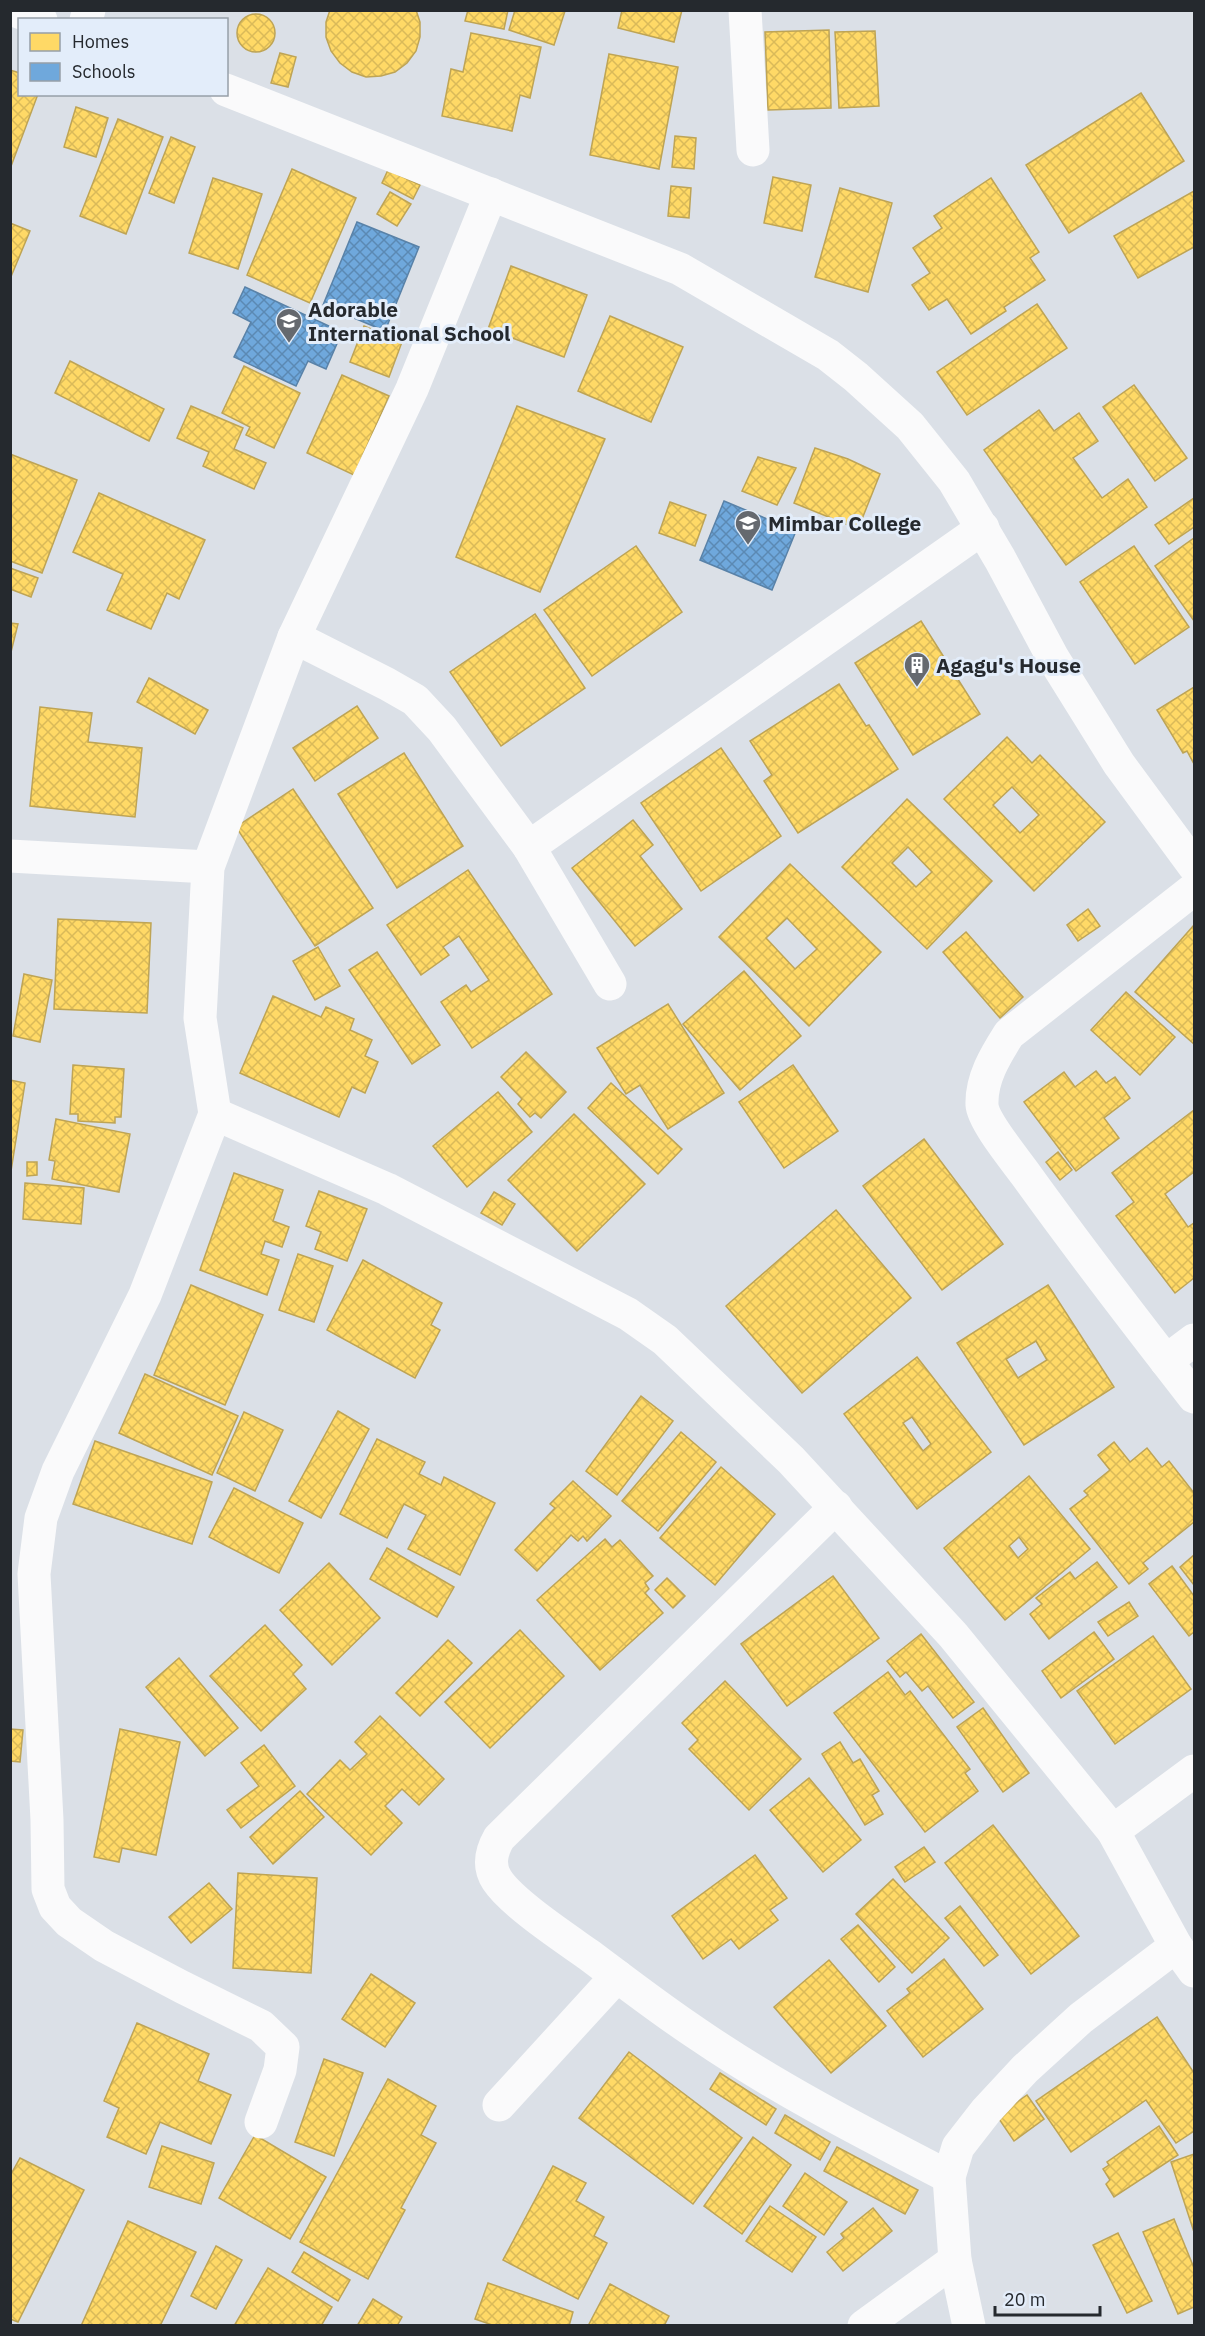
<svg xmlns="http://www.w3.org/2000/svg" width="1205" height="2336" font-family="'IBM Plex Sans',sans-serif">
<defs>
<pattern id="homes-cross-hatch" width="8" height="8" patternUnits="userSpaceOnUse" patternTransform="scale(1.5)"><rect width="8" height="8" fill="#ffd966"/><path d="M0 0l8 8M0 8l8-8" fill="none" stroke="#daba59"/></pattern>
<pattern id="schools-cross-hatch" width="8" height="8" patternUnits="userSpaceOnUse" patternTransform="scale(1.5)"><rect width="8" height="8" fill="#6fa8dc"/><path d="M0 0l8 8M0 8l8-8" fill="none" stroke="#5b89b3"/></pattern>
</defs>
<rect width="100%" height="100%" fill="#dbe0e7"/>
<g fill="url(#homes-cross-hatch)" stroke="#bea455" stroke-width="1.5" fill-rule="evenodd">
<polygon points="330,10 416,10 420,22 420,37 416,51 407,63 395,72 381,76 366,77 352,72 340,63 331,51 326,37 326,22"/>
<polygon points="468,10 508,10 504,29 465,21"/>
<polygon points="515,10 565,11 554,45 509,30"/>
<polygon points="622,10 682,10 674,42 618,28"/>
<circle cx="256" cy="33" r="19"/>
<polygon points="829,30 831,108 768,110 765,32"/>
<polygon points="875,31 879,106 839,108 835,32"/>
<polygon points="471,33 541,47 530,98 520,95 512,131 442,116 451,69 463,72"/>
<polygon points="280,53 296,57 288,87 271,83"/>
<polygon points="609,54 678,67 659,169 590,155"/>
<polygon points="10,70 20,73 20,94 38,94 10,169"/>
<polygon points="1141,93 1184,161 1069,233 1026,165"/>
<polygon points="76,107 108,118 96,157 64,147"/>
<polygon points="118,119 163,137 126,234 80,216"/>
<polygon points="675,136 696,138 694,169 672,167"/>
<polygon points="171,137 195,147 174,203 149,193"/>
<polygon points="292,169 356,198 310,303 247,275"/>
<polygon points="388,170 420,185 413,199 382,183"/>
<polygon points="773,177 811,185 802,231 764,223"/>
<polygon points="213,178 262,194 238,269 189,253"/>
<polygon points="991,178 1039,252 1030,258 1045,280 1004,307 1006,311 971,334 947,299 929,310 912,285 930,273 913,248 942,228 934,216"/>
<polygon points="671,186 691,188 689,218 668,216"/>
<polygon points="840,188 892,203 868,292 815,277"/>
<polygon points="1194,191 1194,247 1138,278 1114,236"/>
<polygon points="390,192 411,204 397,226 377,214"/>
<polygon points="10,223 30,231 10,279"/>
<polygon points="511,266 587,295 564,357 488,329"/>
<polygon points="1037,304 1067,348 967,415 937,372"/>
<polygon points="610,316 683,347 651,422 578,391"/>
<polygon points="364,326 402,342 389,377 350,362"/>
<polygon points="70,361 164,409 149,441 55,393"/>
<polygon points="244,366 300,393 274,448 246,435 250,427 222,413"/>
<polygon points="342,375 389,396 354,475 307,453"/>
<polygon points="1134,385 1187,458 1155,481 1103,407"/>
<polygon points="191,406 243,428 234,449 266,463 254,489 203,466 209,452 177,438"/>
<polygon points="517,406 605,439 540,592 456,557"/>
<polygon points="1039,410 1054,431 1079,413 1098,441 1073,458 1102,498 1128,479 1147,507 1066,565 984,450"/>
<polygon points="815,448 848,459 880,474 858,529 794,503"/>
<polygon points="10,454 77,480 42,573 10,561"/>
<polygon points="758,457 796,468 777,505 742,491"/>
<polygon points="99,493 205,540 179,599 167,593 151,629 107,610 123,574 73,552"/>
<polygon points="1194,498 1194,527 1169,544 1155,525"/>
<polygon points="670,502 706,515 695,546 659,533"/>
<polygon points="1194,538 1194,621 1155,566"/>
<polygon points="636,546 682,612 592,676 544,610"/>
<polygon points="1134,546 1189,627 1135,664 1080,582"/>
<polygon points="10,568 38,578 31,597 10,589"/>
<polygon points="535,614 585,688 501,746 450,672"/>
<polygon points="921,621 980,714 913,755 855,663"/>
<polygon points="10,623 18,624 10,656"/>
<polygon points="149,678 208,710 195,734 137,702"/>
<polygon points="839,684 866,726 869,725 898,769 798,833 764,781 772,775 750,741"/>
<polygon points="1194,687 1194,764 1187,751 1183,753 1157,710"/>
<polygon points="357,706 378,738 315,781 293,748"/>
<polygon points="40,707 92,713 88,742 142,748 135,817 30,806"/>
<path d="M1007,737L1032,763L1040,755L1105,822L1034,891L944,799ZM1012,787L1039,815L1020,833L993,805Z"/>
<polygon points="721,748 781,836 701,891 641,803"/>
<polygon points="404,753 463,846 397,888 338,794"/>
<polygon points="293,789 373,908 315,946 236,827"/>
<path d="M907,799L992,881L927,949L842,867ZM908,847L932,872L916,887L892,863Z"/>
<polygon points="633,820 653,845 640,856 682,909 635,946 572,868"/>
<path d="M790,864L881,952L809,1026L719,937ZM787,918L817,949L795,969L766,938Z"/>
<polygon points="468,870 552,994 472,1048 441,1002 466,985 471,992 489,980 459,936 443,947 449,955 421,975 387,925"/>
<polygon points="1088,909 1100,926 1078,941 1067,925"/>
<polygon points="58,919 151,923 147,1013 54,1009"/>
<polygon points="1194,925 1194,1044 1135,992"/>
<polygon points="966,932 1023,997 1000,1018 943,952"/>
<polygon points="318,947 340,986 315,1000 293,961"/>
<polygon points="377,952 440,1045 412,1064 349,970"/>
<polygon points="744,971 801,1036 740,1090 683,1024"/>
<polygon points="24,974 52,980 40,1042 13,1036"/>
<polygon points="1126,992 1175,1037 1140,1075 1091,1030"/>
<polygon points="273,996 321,1017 326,1007 354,1019 350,1030 372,1040 365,1056 378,1062 365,1093 352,1087 339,1117 240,1073"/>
<polygon points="668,1004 724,1093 668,1129 640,1085 626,1094 597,1048"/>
<polygon points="526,1052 566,1092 541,1118 535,1113 530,1117 518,1104 522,1099 501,1077"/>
<polygon points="73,1065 124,1069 121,1117 115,1117 115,1123 78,1121 78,1114 70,1114"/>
<polygon points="793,1065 838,1131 784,1168 739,1102"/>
<polygon points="1096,1071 1106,1083 1115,1077 1130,1098 1104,1118 1119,1138 1076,1171 1024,1102 1064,1072 1075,1087"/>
<polygon points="10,1080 25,1083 11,1171 10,1170"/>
<polygon points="611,1083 682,1149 658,1174 588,1108"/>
<polygon points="498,1092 532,1132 467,1187 433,1146"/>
<polygon points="1194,1110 1194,1172 1165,1194 1188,1227 1194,1223 1194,1278 1175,1293 1116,1216 1134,1202 1112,1173"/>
<polygon points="574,1114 645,1184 577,1251 508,1180"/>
<polygon points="56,1119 130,1134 119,1192 52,1179 55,1161 49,1160"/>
<polygon points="924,1139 1003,1244 942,1290 863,1186"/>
<polygon points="1058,1152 1072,1170 1060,1180 1046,1162"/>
<polygon points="27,1162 37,1162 37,1175 27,1176"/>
<polygon points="234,1173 283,1190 273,1221 289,1227 282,1247 265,1241 261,1254 279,1260 267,1295 200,1270"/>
<polygon points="25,1183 84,1188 81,1224 23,1219"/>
<polygon points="319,1191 367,1209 347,1261 315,1249 321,1232 306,1226"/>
<polygon points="494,1192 515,1204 502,1225 481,1213"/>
<polygon points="836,1210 911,1298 802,1393 726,1306"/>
<polygon points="298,1254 333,1266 314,1322 279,1310"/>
<polygon points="363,1260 442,1303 431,1325 440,1330 415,1378 327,1330"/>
<polygon points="191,1285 263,1315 225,1405 154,1375"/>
<path d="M1048,1285L1114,1387L1024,1445L957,1343ZM1036,1341L1047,1360L1018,1378L1006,1359Z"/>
<path d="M917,1357L991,1452L917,1509L844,1414ZM912,1417L931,1444L923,1451L903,1423Z"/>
<polygon points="145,1374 238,1416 212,1475 119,1433"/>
<polygon points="641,1396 673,1421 617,1495 586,1471"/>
<polygon points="338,1411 369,1429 321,1518 289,1501"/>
<polygon points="244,1412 283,1430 255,1491 217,1473"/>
<polygon points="681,1432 716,1462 658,1531 622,1501"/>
<polygon points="377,1439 425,1462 419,1474 441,1485 444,1477 495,1503 460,1575 408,1549 426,1515 404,1504 387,1538 340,1514"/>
<polygon points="95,1441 212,1482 192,1544 73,1504"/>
<polygon points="1114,1442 1130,1462 1147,1448 1162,1467 1169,1461 1194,1493 1194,1522 1143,1563 1148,1569 1129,1584 1070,1509 1088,1495 1084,1491 1110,1470 1098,1455"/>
<polygon points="721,1467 775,1514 715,1585 660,1538"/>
<path d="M1029,1476L1090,1549L1005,1620L944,1548ZM1019,1537L1028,1549L1018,1558L1009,1546Z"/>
<polygon points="573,1481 611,1516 587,1541 583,1536 578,1541 571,1535 537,1571 515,1550 555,1508 550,1504"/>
<polygon points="234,1488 303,1523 279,1573 209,1537"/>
<polygon points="605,1539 612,1547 620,1540 653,1576 645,1583 649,1589 645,1593 663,1613 600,1670 537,1600"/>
<polygon points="387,1548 454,1587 437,1617 370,1579"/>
<polygon points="1194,1555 1194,1585 1180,1567"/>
<polygon points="1097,1562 1117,1587 1049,1639 1030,1614 1042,1604 1036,1598 1070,1572 1075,1579"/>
<polygon points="329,1563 380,1618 332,1665 280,1610"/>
<polygon points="1172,1566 1194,1596 1194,1632 1189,1636 1149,1584"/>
<polygon points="833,1576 879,1638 787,1706 741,1644"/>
<polygon points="667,1578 685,1596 673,1608 655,1590"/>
<polygon points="1129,1602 1138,1616 1108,1636 1098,1622"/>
<polygon points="265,1625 302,1665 293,1674 306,1689 261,1731 210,1676"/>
<polygon points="520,1630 564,1676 490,1748 445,1702"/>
<polygon points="1094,1632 1114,1659 1061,1698 1042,1671"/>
<polygon points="921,1634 974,1702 953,1718 928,1686 922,1691 906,1672 900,1677 887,1661"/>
<polygon points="1153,1636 1191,1689 1115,1744 1077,1691"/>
<polygon points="448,1640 472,1663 420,1716 396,1693"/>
<polygon points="179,1658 238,1728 205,1756 146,1687"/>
<polygon points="888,1672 905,1695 910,1691 970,1769 965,1773 978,1791 925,1832 834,1713"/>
<polygon points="725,1681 801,1759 749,1810 689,1749 698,1740 682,1723"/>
<polygon points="983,1708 1029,1773 1003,1792 957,1727"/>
<polygon points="380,1716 444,1779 419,1805 402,1789 385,1806 402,1823 371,1855 307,1794 340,1760 350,1770 367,1754 355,1742"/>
<polygon points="10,1729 23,1730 20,1762 10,1761"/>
<polygon points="120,1729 180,1742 156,1855 122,1848 119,1862 94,1857"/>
<polygon points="840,1742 853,1763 860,1759 879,1791 872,1795 883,1814 865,1825 822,1754"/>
<polygon points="264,1745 295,1786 241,1828 227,1810 259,1786 241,1763"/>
<polygon points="809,1778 861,1840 823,1872 770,1810"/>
<polygon points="300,1791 324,1817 273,1864 250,1837"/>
<polygon points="993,1825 1079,1936 1031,1974 945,1863"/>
<polygon points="924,1847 935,1862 905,1882 895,1867"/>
<polygon points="755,1855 787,1898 770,1910 778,1920 739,1949 731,1939 703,1959 672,1916"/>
<polygon points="238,1873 317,1878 311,1973 233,1968"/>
<polygon points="893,1879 949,1938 912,1973 856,1914"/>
<polygon points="209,1883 232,1909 191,1943 169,1917"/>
<polygon points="960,1906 998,1955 984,1966 945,1918"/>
<polygon points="858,1925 895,1967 879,1982 841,1939"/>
<polygon points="944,1959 983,2009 923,2057 887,2011 910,1993 907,1989"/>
<polygon points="829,1960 886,2026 831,2073 774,2007"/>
<polygon points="371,1974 415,2003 385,2047 342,2019"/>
<polygon points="1157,2017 1194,2073 1194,2131 1176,2143 1146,2100 1071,2152 1036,2101"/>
<polygon points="137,2023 209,2054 198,2081 231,2095 211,2144 160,2122 146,2154 107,2137 119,2108 104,2101"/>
<polygon points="629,2052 742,2138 693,2204 579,2118"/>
<polygon points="324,2059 363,2073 334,2156 295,2142"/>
<polygon points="720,2073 776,2109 766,2125 710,2089"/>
<polygon points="388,2079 436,2106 421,2135 436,2143 401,2208 405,2210 368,2279 300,2242"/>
<polygon points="1027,2095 1044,2119 1014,2141 997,2116"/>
<polygon points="785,2115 830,2142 820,2160 775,2133"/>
<polygon points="1159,2126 1178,2155 1114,2197 1106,2184 1110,2180 1103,2169 1109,2165 1107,2162"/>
<polygon points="255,2135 326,2177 290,2239 219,2198"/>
<polygon points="753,2137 791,2165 742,2234 704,2206"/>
<polygon points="162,2146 214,2163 201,2204 149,2187"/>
<polygon points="837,2147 918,2190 905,2214 824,2171"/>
<polygon points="1194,2154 1194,2232 1171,2162"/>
<polygon points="20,2158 84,2190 18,2322 10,2319 10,2176"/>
<polygon points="553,2166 586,2183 576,2201 604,2217 594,2236 607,2243 578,2299 503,2260"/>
<polygon points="805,2173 847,2202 824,2235 783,2206"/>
<polygon points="770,2206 816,2237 792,2272 746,2241"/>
<polygon points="873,2208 892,2231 843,2271 827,2252 844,2238 841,2234"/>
<polygon points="1174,2219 1194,2268 1194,2307 1178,2314 1143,2232"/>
<polygon points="128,2221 196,2252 160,2326 81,2326"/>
<polygon points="1118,2233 1152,2301 1127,2313 1093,2245"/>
<polygon points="216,2246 242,2260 216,2309 191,2296"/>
<polygon points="304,2252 350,2280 338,2301 292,2272"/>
<polygon points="268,2268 332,2307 321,2326 234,2326"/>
<polygon points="488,2283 573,2312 569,2326 495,2326 475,2319"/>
<polygon points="610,2284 669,2316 664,2326 588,2326"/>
<polygon points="373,2299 402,2317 397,2326 357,2326"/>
</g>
<g fill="url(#schools-cross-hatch)" stroke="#5982a8" stroke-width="1.5">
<polygon points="357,222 419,247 385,331 323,305"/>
<polygon points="245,287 342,332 326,369 308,361 296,386 234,357 251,322 233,313"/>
<polygon points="724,501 796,531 772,590 700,560"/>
</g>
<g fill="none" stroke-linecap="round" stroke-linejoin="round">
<g stroke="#fafafb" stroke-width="33">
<polyline points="13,10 41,20"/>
<polyline points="745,10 753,150"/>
<polyline points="86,20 89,10"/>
<polyline points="226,90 680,269 828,355 856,377 910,426 954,481 1000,559 1053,658 1119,764 1194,866"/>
<polyline points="294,637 387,684 415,700 442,729 529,847 610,984"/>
<polyline points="529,847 983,528"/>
<polyline points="10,856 208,867"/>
<path d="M1194,889L1009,1034C995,1056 981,1079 982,1105C983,1121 1016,1161 1026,1175C1080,1250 1137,1324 1194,1397"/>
<polyline points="215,1114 387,1189 628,1314 665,1340 791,1460 953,1635 1113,1831 1176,1946 1194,1971"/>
<polyline points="1166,1361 1194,1340"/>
<path d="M836,1507L499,1838C491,1852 488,1866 497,1880C512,1903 565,1938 589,1955C625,1982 661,2010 699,2035C778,2089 864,2133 949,2177"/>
<polyline points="1113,1831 1194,1771"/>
<polyline points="499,2105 617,1976"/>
<polyline points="261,2122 280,2070 283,2047 261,2026 182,1987 104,1946 69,1922 55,1907 48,1889 47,1820 34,1574 41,1518 58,1471 145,1295 215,1114 200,1018 208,867 294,637 412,389 491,194"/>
<polyline points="864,2326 955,2260"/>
<polyline points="969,2326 955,2260 949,2177 958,2147 986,2111 1025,2069 1081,2018 1176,1946"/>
</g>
</g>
<defs>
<g id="school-pin" transform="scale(1.35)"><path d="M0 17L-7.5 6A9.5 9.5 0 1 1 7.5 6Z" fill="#65696f" stroke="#e3edfa"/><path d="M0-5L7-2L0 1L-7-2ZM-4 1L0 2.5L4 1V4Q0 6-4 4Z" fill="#fff"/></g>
<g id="building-pin" transform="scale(1.35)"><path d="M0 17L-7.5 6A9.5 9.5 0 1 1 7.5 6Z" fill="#65696f" stroke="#e3edfa"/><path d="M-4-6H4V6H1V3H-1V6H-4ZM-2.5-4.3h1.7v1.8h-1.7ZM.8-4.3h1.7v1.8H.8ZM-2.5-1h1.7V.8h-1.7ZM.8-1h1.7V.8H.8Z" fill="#fff"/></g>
</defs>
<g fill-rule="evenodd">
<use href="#school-pin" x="289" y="321"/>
<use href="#school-pin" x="748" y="523"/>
<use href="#building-pin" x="917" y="665"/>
</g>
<g text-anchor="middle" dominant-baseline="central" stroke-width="6" stroke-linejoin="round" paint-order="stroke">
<g font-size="21" font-weight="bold" fill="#25292e" stroke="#e3edfa" text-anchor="start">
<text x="308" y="309">Adorable<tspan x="308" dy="24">International School</tspan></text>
<text x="768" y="523">Mimbar College</text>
<text x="936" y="665">Agagu's House</text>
</g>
</g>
<rect width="1205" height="2336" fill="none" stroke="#25292e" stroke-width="24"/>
<rect x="18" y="18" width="210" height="78" fill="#e3edfa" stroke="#979fa8" stroke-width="1.5"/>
<rect x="30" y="33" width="30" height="18" fill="#ffd966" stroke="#979fa8" stroke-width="1.5"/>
<text x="72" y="48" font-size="18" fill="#25292e">Homes</text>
<rect x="30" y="63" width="30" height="18" fill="#6fa8dc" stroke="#979fa8" stroke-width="1.5"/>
<text x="72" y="78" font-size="18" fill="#25292e">Schools</text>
<path d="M995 2306v9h105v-9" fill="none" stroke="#25292e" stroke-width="3"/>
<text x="1004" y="2306" font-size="18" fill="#25292e" stroke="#e3edfa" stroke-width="4.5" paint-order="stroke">20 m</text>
</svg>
